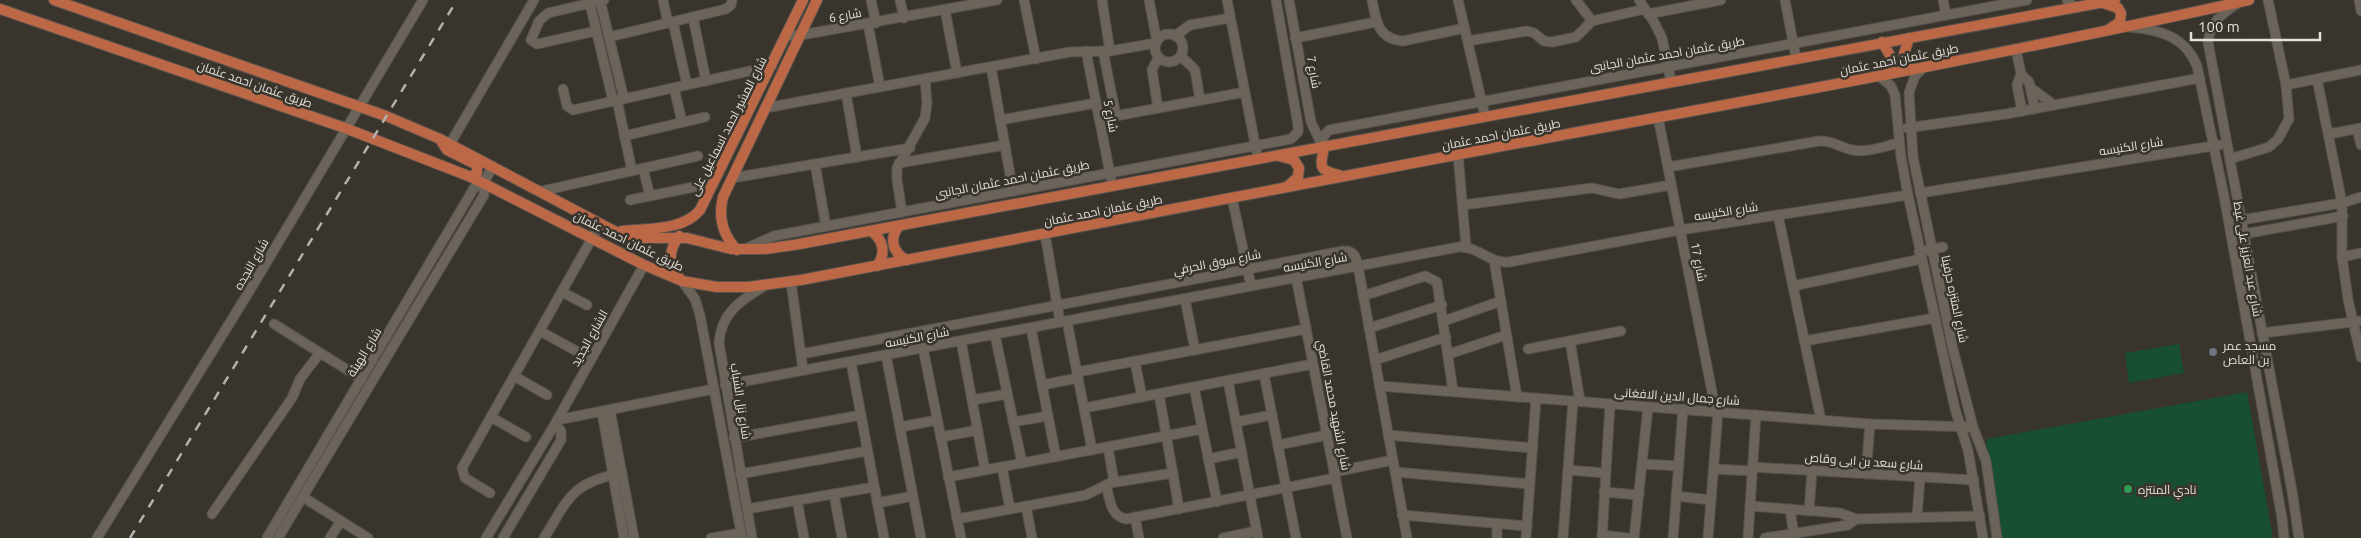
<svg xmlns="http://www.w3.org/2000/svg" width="2361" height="538" font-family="Ubuntu,Cairo,sans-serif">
<rect width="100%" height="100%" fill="#39342c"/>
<g fill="#184e31">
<polygon points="2179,344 2184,373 2129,383 2125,353"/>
<polygon points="2247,392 2273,538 1999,538 1986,439"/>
</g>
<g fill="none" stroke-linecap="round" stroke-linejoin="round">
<g stroke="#57524c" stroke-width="11">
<g id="minor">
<polyline points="589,0 613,101"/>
<polyline points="600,0 624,99"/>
<polyline points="663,0 668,23"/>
<polyline points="871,0 876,23"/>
<polyline points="900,0 904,18"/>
<polyline points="1024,0 1036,59"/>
<polyline points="1102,0 1110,51"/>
<polyline points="1149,0 1157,42"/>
<polyline points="1227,0 1258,159"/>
<polyline points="1289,0 1311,122 1322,145"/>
<path d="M1372,0C1376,21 1378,39 1403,41L1465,28"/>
<polyline points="1458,0 1485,116"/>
<polyline points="1576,0 1592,21"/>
<polyline points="1639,0 1654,22 1662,38 1671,81"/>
<polyline points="1785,0 1796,58"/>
<polyline points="1943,0 1946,15"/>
<polyline points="2067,0 2074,7"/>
<polyline points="2359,0 2361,11"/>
<path d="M2237,4C2222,13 2210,23 2208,42L2292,491L2299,538"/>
<polyline points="945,10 957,73"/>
<polyline points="1648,14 1721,0"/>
<polyline points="693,17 706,81"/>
<polyline points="673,22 687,85"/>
<polyline points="868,24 880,87"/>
<path d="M2130,27C2160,30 2185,36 2197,66L2224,196L2282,518L2284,538"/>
<polyline points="596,31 537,44 531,40 539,21 548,13 604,0"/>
<circle cx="1169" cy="48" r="14"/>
<polyline points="786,36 801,35 997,0"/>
<polyline points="1175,36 1190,25 1230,18"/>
<polyline points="609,37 726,9 731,5 732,0"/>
<polyline points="1295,38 1376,22"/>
<polyline points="1468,41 1527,31 1534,33 1544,41 1552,42 1576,37 1592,21 1645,9"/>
<polyline points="2016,49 2021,74 2017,85 2022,111"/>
<polyline points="1086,51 1111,179"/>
<polyline points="1103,51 1116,116"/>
<polyline points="1181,56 1195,70 1200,100"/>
<polyline points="991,67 1013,191"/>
<polyline points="1924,67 1915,76 1909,93 1913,157 1953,349 1973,427 1986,461 1997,538"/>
<polyline points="2021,74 2029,82 2035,109"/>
<polyline points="1879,76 1891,86 1895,95 1901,157 1908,195 1955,409 1968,450 1983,538"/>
<polyline points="2317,79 2342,203 2342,257 2348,299 2361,357"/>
<polyline points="2286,85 2361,70"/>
<polyline points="674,88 682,122"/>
<polyline points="2031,88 2054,105"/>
<polyline points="563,89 567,106 573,110 772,66"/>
<polyline points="846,93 857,157"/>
<polyline points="617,100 632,171"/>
<polyline points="765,108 1070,52 1110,51 1156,43"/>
<polyline points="1158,108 1152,70 1158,58"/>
<polyline points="1658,117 1716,412"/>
<polyline points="1099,119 1245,92"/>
<polyline points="1000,120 1096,103"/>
<polyline points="1907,128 2006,114 2200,78"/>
<polyline points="2357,129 2361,145"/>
<polyline points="2329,134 2361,128"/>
<polyline points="624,136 705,117"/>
<polyline points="450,144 534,0"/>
<polyline points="1324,146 1323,137 1329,130 2027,0"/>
<polyline points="1458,154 1466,247"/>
<polyline points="2230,159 2269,147 2278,139 2289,119 2286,85 2268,0"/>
<polyline points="899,163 1005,145"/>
<polyline points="815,164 826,226"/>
<path d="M1668,167L1819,141C1833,140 1840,148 1853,150C1867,153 1885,146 1899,143"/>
<polyline points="643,168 650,196"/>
<polyline points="732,178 910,148"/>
<polyline points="542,191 698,156"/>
<polyline points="1920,193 2219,145"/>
<polyline points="1232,198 1251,286"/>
<polyline points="630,200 713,183"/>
<polyline points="1463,205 1592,188 1619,194 1671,185"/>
<polyline points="902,212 897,180 897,168 925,118 927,103 925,79"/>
<polyline points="1778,215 1821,420"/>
<polyline points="2241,220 2342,203 2361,197"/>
<polyline points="1045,234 1060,322"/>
<polyline points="2244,234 2343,216"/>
<polyline points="745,249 774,236 1291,139 1298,132 1298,125 1276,0"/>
<polyline points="1919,252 1943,247"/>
<polyline points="2342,257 2361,253"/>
<polyline points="1494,260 1517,397"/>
<polyline points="1296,277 1347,538"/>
<polyline points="682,281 695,299 700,315 742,538"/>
<polyline points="791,282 803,370"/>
<polyline points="1793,286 1921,259"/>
<polyline points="562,292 587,305"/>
<polyline points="1363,296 1425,276 1437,282 1453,391"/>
<polyline points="1185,299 1195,350"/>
<polyline points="1067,321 1092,450"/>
<polyline points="1444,321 1501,301"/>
<polyline points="274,324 362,379"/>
<polyline points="1031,328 1056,457"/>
<polyline points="1369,328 1442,305"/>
<polyline points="540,331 580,353"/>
<polyline points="2262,333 2361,321"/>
<polyline points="995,335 1022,463"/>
<polyline points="961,341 985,470"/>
<polyline points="1570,341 1580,401"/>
<polyline points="1804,341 1935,318"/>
<polyline points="923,348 961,538"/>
<polyline points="1528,349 1621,331"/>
<path d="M801,354L1343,251C1354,250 1356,257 1358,266L1407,538"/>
<polyline points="1449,354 1506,335"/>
<polyline points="886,355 921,538"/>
<polyline points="1375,360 1446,337"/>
<polyline points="851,362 884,538"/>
<polyline points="1135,362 1142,397"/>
<polyline points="1077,372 1306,329"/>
<polyline points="1264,374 1296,538"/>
<polyline points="514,376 547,395"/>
<polyline points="1228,381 1258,538"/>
<path d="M725,385L1459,247C1478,246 1490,264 1509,262L1680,230L1908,195"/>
<polyline points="1042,385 1078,378"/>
<polyline points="1379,386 1870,424 1973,427"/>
<polyline points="1194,387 1217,502"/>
<polyline points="1159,394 1179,509"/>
<polyline points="972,400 1007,394"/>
<polyline points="1084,408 1313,364"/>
<polyline points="610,410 634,538"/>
<polyline points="602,412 624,538"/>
<polyline points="491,417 526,437"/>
<polyline points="557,420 714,389"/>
<polyline points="1013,422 1048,416"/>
<polyline points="1236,422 1272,415"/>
<polyline points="900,427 937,420"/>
<polyline points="1388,435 1533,448"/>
<polyline points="941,437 978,430"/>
<polyline points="734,438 861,415"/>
<polyline points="1278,445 1327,435"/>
<polyline points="1108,447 1114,482"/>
<polyline points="1208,459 1242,452"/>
<polyline points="1642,464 1679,466"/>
<polyline points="1002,467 1010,509"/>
<polyline points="1752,467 1974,480"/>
<polyline points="1714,469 1752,471"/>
<polyline points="1568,470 1605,473"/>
<polyline points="1334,472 1393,460"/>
<polyline points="1395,472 1530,484"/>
<polyline points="740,474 867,451"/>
<polyline points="1866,474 1870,424"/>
<polyline points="948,477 1202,429"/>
<path d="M1106,485C1110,499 1110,516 1126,519L1335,478"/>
<polyline points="1604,492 1639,495"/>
<polyline points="490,493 465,478 462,468 600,224"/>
<polyline points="834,494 842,538"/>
<polyline points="1676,496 1711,500"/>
<polyline points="303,497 368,538"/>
<polyline points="797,500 804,538"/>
<polyline points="877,503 913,496"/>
<polyline points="1026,506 1032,538"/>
<polyline points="1750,506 1840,513 1856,519 1980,516"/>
<polyline points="747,509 874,487"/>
<polyline points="1790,509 1794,536"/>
<polyline points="1809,511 1812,470"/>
<polyline points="212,514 292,398 300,379 320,353"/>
<polyline points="1402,515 1527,526"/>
<polyline points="1135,517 1139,538"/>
<polyline points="1917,518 1920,477"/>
<polyline points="957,519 1086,495 1110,483 1173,473"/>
<polyline points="1602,535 1628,538"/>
<polyline points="97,538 250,290 423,0"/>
<polyline points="267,538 474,188 484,182 493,166"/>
<polyline points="278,538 484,195 484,182"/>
<polyline points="330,538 341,521"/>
<polyline points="486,538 555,424 644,265"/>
<polyline points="503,538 561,440 561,431 555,424"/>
<path d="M544,538C568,500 570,484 617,474"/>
<polyline points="711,538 741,533"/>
<path d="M752,538L719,343C721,314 739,301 763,287"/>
<polyline points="1223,538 1257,531"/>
<polyline points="1497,538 1497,523"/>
<polyline points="1526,538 1536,398"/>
<polyline points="1563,538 1573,401"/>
<polyline points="1602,538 1610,404"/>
<polyline points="1634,538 1648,407"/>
<polyline points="1673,538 1683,409"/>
<polyline points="1708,538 1718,412"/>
<polyline points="1748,538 1756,415"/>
<polyline points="1765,538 1848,525 1856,519"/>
</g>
</g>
<g stroke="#57524c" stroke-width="12">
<g id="major">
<polyline points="54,0 386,116 440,139 616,232 641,238 687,238 731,249 765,249 794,245 2115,0"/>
<polyline points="2103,3 2118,8 2121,13 2120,22 2108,30"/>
<path d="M0,9L345,128L471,177L644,265L682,281L717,287H748L801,280C1032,237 1262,191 1492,148C1745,101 1998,56 2249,0"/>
<polyline points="1909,38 1904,54 1910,70"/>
<polyline points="1882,42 1891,57 1890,74"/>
<polyline points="440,139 447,150 477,165 477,173 471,177"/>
<path d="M1324,146C1322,164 1315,170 1339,175"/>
<polyline points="1279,156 1294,160 1299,168 1298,177 1288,186"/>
<path d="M899,226C889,238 892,253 907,260"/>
<path d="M622,231C647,228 683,231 700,210L803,0"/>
<path d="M871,231C884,240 886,254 877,266"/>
<path d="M679,236C668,251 668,267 681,280"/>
<path d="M737,250C723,235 718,217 723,197L817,0"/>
</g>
</g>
<use href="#minor" stroke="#6a645b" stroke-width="9"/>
<use href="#major" stroke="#bc6847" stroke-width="10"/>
<polyline stroke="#b5b1ab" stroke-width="2.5" stroke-dasharray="9 9" stroke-linecap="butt" points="130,538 457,0"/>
</g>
<circle fill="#6b7280" stroke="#39342c" stroke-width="2" cx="2213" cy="352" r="5"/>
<circle fill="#2e9e5b" stroke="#39342c" stroke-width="2" cx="2128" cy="489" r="5"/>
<g text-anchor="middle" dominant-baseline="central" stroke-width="5" stroke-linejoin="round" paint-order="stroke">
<g font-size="12" fill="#e4e0db" stroke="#39342c">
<text transform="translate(845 15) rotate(-10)">شارع 6</text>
<text transform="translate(1667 54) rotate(-10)">طريق عثمان احمد عثمان الجانبى</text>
<text transform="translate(1899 59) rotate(-11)">طريق عثمان احمد عثمان</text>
<text transform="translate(1314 72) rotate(80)">شارع 7</text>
<text transform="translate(255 84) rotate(19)">طريق عثمان احمد عثمان</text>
<text transform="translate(1111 116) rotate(79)">شارع 5</text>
<text transform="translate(728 126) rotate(-63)">شارع المشير احمد اسماعيل على</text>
<text transform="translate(1501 134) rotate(-11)">طريق عثمان احمد عثمان</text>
<text transform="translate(2131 146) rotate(-9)">شارع الكنيسه</text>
<text transform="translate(1012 179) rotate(-11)">طريق عثمان احمد عثمان الجانبى</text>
<text transform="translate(1103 210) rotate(-11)">طريق عثمان احمد عثمان</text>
<text transform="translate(1726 211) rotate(-9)">شارع الكنيسه</text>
<text transform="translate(629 241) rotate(26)">طريق عثمان احمد عثمان</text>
<text transform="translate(2248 259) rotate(80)">شارع عبد العزيز على غيط</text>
<text transform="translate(1217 262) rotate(-11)">شارع سوق الحرفي</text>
<text transform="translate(1315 262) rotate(-10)">شارع الكنيسه</text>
<text transform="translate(1699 262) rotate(79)">شارع 17</text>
<text transform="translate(251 264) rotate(-60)">شارع النجده</text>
<text transform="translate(1955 299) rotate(78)">شارع المتنزه حرفينا</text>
<text transform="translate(917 337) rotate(-11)">شارع الكنيسه</text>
<text transform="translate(589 338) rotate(-61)">الشارع الجديد</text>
<text transform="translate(364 352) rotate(-59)">شارع الهيئة</text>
<text transform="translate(1677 396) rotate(4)">شارع جمال الدين الافغانى</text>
<text transform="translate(741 401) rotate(81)">شارع نزل الشباب</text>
<text transform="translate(1334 405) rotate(79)">شارع الشهيد محمد القاضي</text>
<text transform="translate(1864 461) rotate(4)">شارع سعد بن ابى وقاص</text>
</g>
<g font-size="12" fill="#e4e0db" stroke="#39342c" text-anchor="start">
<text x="2223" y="345">مسجد عمر<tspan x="2223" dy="14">بن العاص</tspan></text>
<text x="2138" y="489">نادي المنتزه</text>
</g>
</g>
<path d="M2191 32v8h129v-8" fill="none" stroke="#e4e0db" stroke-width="2.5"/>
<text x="2198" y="32" font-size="15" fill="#e4e0db" stroke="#39342c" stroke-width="4" paint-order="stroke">100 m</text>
</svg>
